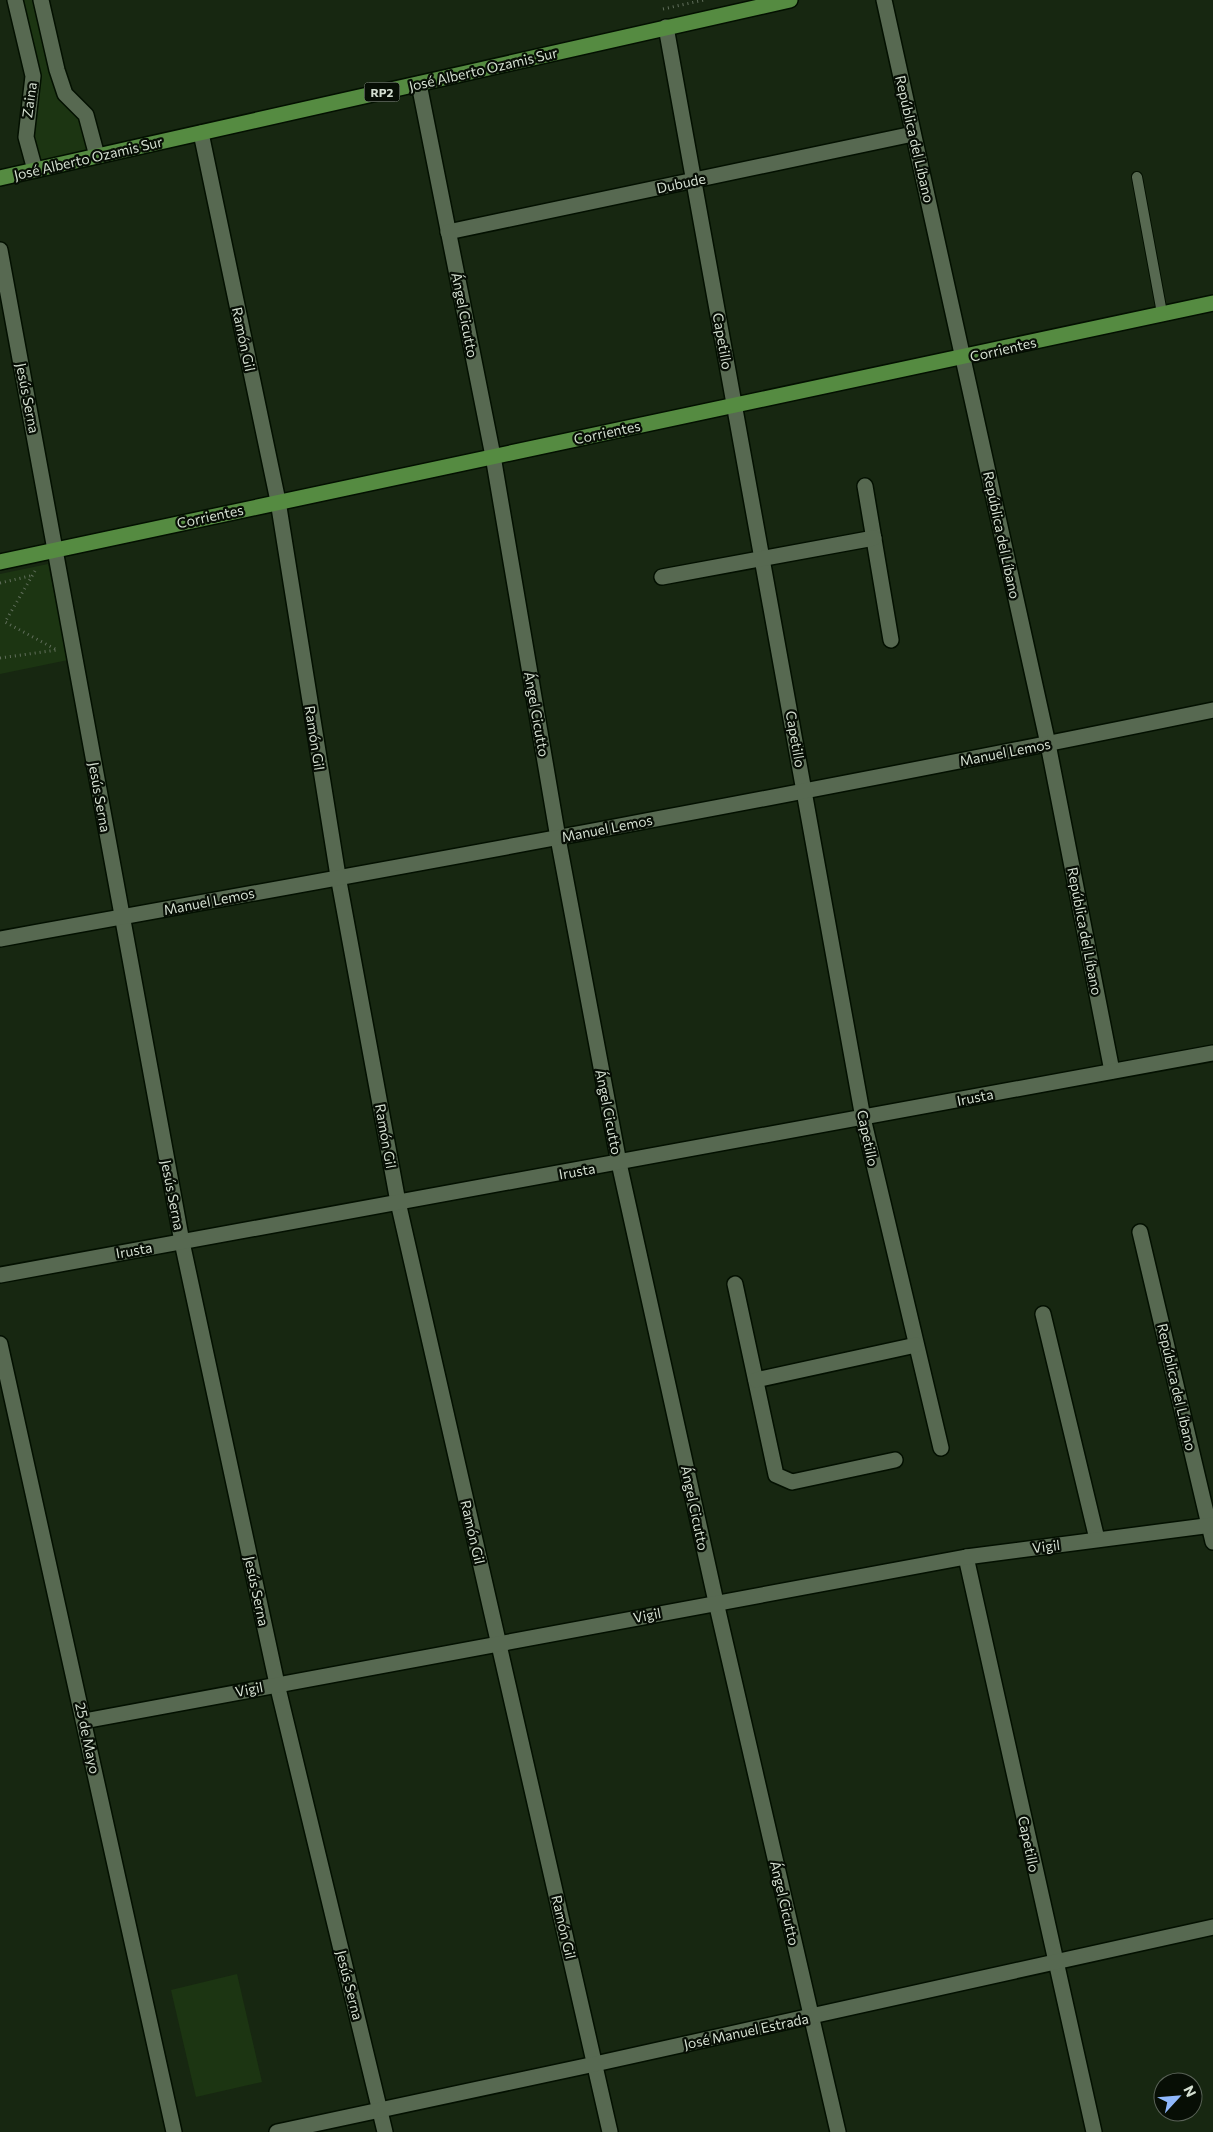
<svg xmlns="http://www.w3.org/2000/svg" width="1213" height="2132" font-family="Commissioner,sans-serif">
<rect width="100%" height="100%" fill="#172711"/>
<g fill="#1c3512">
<polygon points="15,0 41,0 57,70 77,103 97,156 35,170 31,103"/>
<polygon points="48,564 68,660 0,674 0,574"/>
<polygon points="237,1974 262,2082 196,2097 171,1990"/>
</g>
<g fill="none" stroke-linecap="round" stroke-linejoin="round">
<g stroke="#031000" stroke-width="12">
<polyline id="service" points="1137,177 1162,313"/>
</g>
<g stroke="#031000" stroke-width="18">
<g id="minor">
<polyline points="15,0 33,76 26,137 35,170"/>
<polyline points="41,0 57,70 65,94 86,115 97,156"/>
<polyline points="884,0 1048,744 1112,1071"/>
<polyline points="666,27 863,1118 941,1448"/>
<polyline points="419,84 493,456 558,838 619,1163 716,1602 838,2132"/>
<polyline points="201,133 278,501 338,876 398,1202 610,2132"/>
<polyline points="448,232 913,134"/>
<polyline points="0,250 182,1242 277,1684 385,2132"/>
<polyline points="865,486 891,640"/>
<polyline points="662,577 874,538"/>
<path d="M0,939C405,866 810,793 1213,710"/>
<polyline points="1140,1232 1213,1542"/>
<polyline points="0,1275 1213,1053"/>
<polyline points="735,1284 776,1475 792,1482 895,1460"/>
<polyline points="1043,1314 1097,1539"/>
<polyline points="756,1380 916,1345"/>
<polyline points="966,1557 1094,2132"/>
<polyline points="84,1721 966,1557 1213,1525"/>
<polyline points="277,2132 595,2064 1213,1927"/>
</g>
</g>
<g stroke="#031000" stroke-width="18">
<polyline id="tertiary" points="0,1344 174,2132"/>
</g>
<g stroke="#031000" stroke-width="18">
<g id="primary">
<polyline points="0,178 790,0"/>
<polyline points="0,562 1213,303"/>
</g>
</g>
<g stroke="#606e5b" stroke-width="3" stroke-dasharray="1 4" stroke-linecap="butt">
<polyline points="663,9 704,0"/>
<polyline points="35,571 5,622 57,650"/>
<polyline points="0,583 34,575"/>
<polyline points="0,658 57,650"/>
</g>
<use href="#service" stroke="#576951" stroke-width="10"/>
<use href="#minor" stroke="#576951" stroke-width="15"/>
<use href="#tertiary" stroke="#576951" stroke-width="15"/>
<use href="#primary" stroke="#558b41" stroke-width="15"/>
</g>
<g text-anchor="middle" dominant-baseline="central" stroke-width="4.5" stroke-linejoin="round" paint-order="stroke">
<rect fill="#070e05" stroke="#96a094" stroke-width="1" x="364.5" y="82.5" width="35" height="19" rx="4"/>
<g font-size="12" font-weight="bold" fill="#d4dfd1">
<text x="382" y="92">RP2</text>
</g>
<g font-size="14" fill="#d4dfd1" stroke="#070e05">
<text transform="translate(483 69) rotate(-13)">José Alberto Ozamis Sur</text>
<text transform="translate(29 100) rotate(-82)">Zaina</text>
<text transform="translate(915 139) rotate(77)">República del Líbano</text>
<text transform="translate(88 158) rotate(-13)">José Alberto Ozamis Sur</text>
<text transform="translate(681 183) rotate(-12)">Dubude</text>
<text transform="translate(465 315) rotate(79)">Ángel Cicutto</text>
<text transform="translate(244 339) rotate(78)">Ramón Gil</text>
<text transform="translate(723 341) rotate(80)">Capetillo</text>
<text transform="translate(1003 349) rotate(-13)">Corrientes</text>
<text transform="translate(28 398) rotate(79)">Jesús Serna</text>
<text transform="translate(607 432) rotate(-12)">Corrientes</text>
<text transform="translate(210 516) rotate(-12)">Corrientes</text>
<text transform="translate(1002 535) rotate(78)">República del Líbano</text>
<text transform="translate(537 714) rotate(80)">Ángel Cicutto</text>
<text transform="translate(315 738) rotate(81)">Ramón Gil</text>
<text transform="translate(796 739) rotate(80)">Capetillo</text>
<text transform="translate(1005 752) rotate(-11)">Manuel Lemos</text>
<text transform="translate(100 797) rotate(80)">Jesús Serna</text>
<text transform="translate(607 828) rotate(-11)">Manuel Lemos</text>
<text transform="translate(209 901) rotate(-11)">Manuel Lemos</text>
<text transform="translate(1085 931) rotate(79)">República del Líbano</text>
<text transform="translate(975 1097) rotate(-11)">Irusta</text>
<text transform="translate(609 1112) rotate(79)">Ángel Cicutto</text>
<text transform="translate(386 1136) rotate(80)">Ramón Gil</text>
<text transform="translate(868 1138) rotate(78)">Capetillo</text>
<text transform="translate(577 1171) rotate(-10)">Irusta</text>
<text transform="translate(173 1195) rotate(79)">Jesús Serna</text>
<text transform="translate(134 1250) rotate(-10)">Irusta</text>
<text transform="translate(1177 1387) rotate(77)">República del Líbano</text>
<text transform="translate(695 1508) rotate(78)">Ángel Cicutto</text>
<text transform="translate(473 1532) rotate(77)">Ramón Gil</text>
<text transform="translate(1046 1546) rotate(-7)">Vigil</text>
<text transform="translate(257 1591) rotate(78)">Jesús Serna</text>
<text transform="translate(647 1615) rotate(-11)">Vigil</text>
<text transform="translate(249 1689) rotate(-11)">Vigil</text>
<text transform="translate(88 1738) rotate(78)">25 de Mayo</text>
<text transform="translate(1029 1844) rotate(78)">Capetillo</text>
<text transform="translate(785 1903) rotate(77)">Ángel Cicutto</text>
<text transform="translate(564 1927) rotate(77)">Ramón Gil</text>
<text transform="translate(350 1985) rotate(76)">Jesús Serna</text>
<text transform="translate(746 2031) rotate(-12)">José Manuel Estrada</text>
</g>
</g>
<g transform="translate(1178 2097) rotate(64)"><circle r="24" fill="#070e05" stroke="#596257"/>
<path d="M0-4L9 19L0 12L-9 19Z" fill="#8fb8fd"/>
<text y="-8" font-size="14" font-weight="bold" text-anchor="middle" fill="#d4dfd1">N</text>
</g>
</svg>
